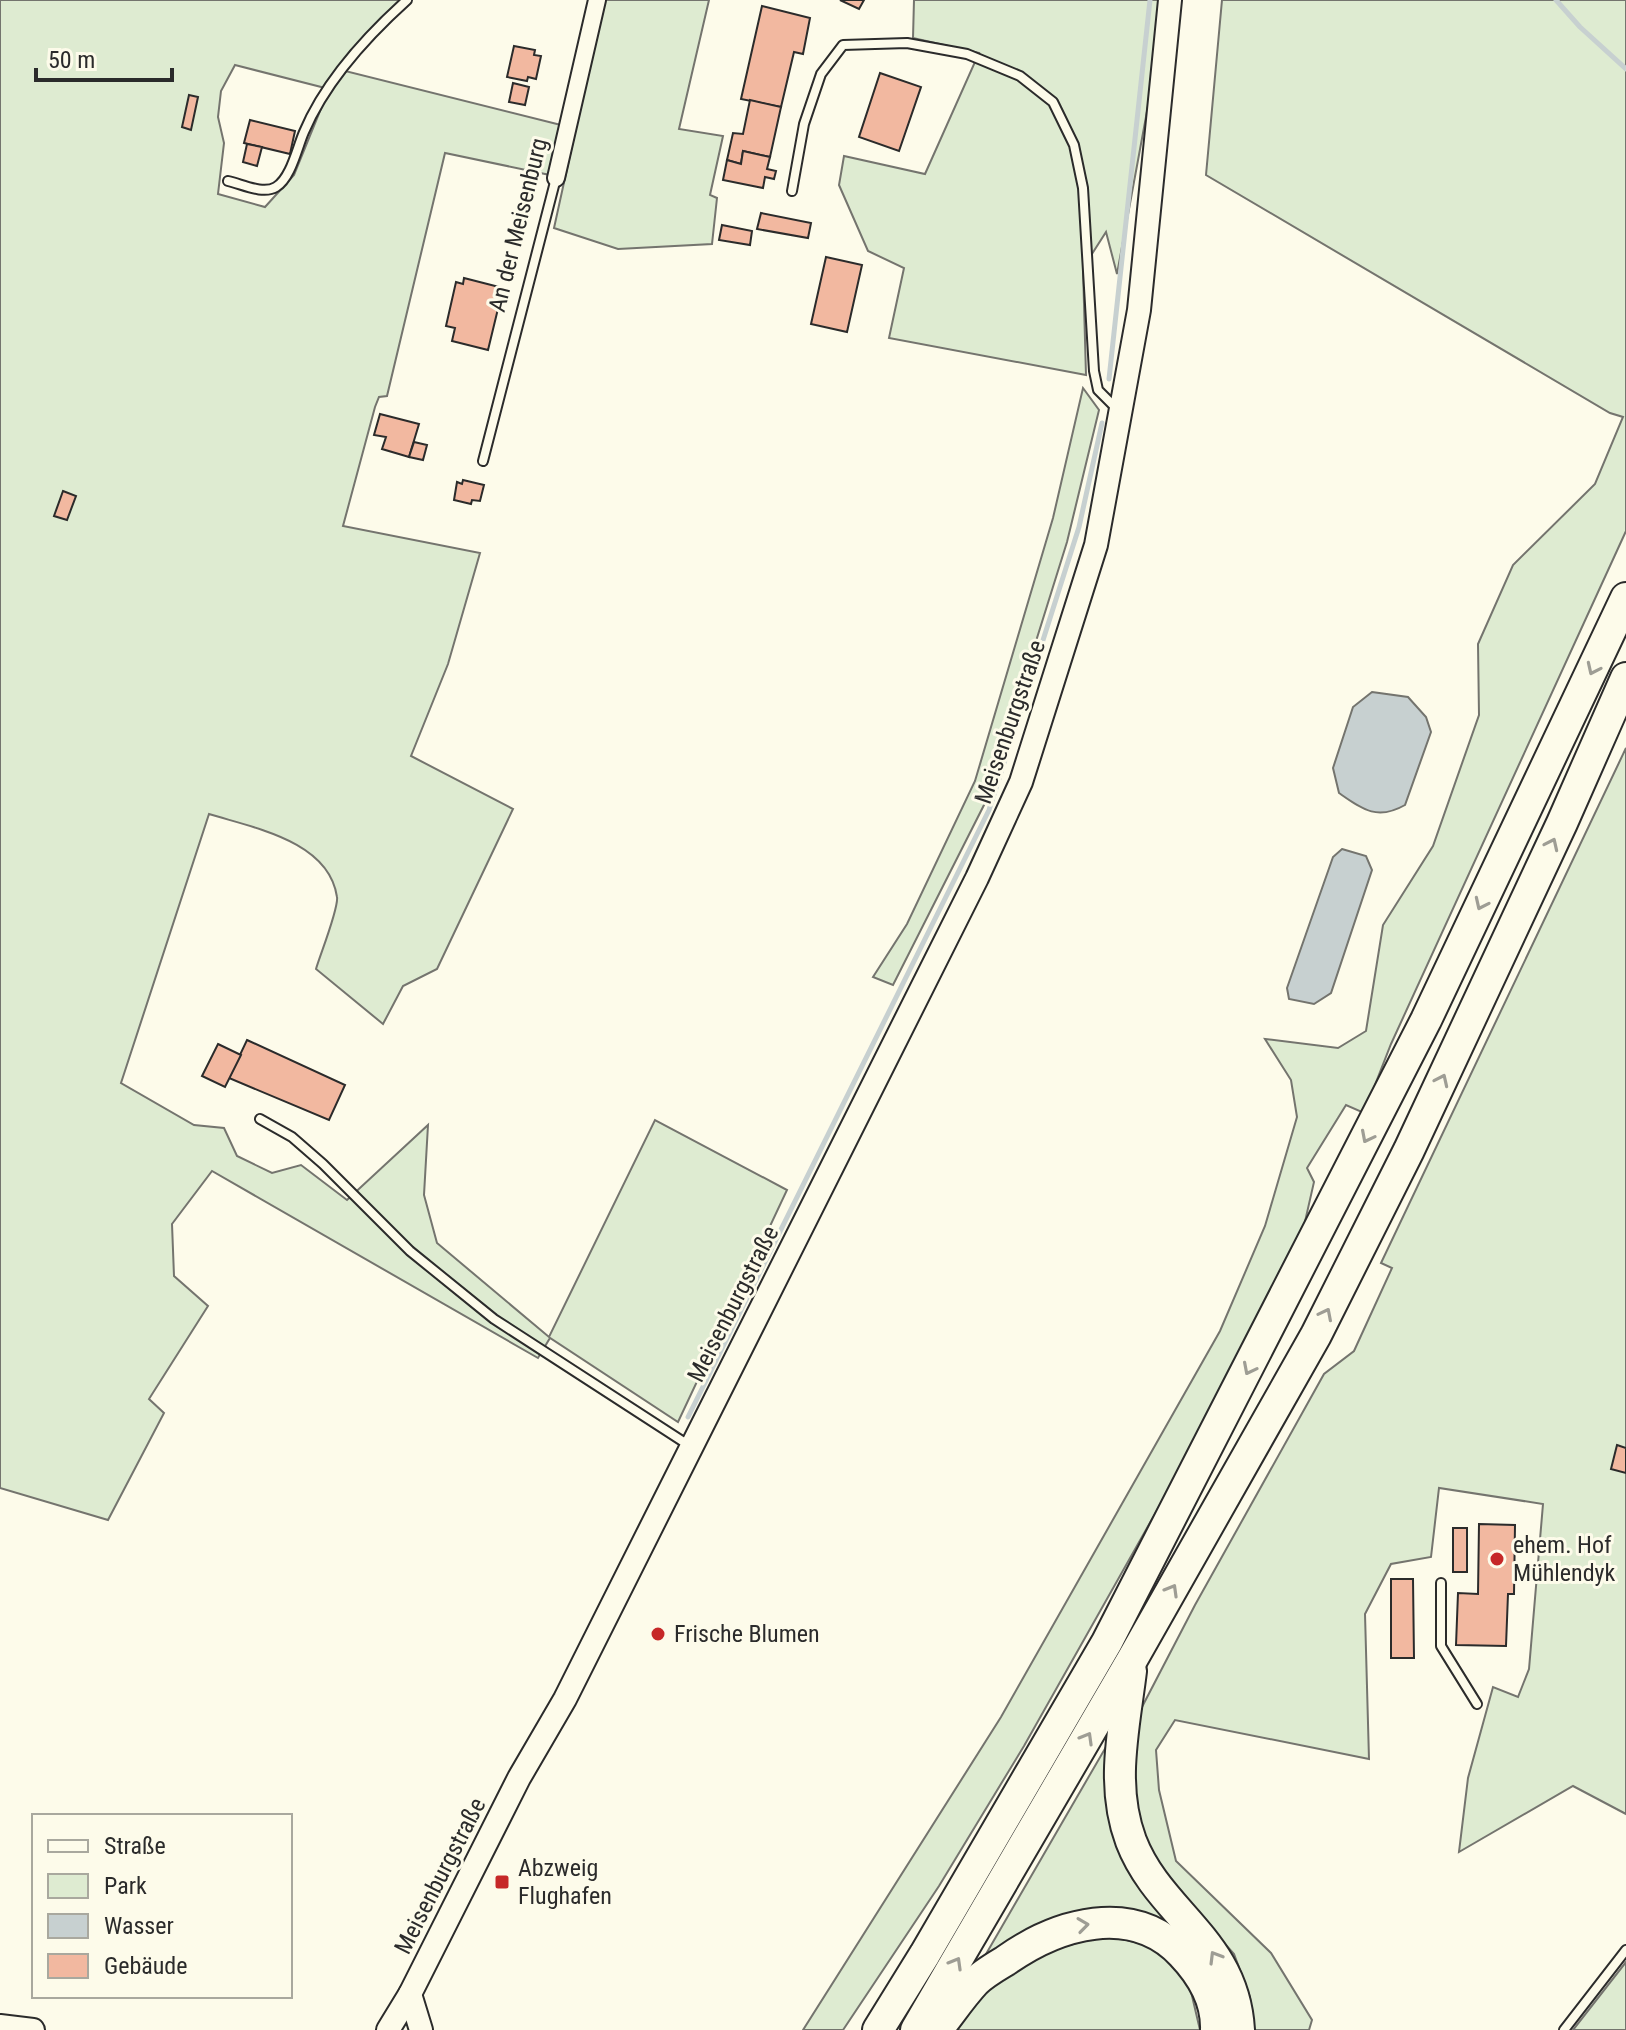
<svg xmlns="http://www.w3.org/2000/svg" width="1626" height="2030" font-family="'Roboto Condensed',sans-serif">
<rect width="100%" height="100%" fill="#fdfbea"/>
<g fill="#deebd1" stroke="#74746e" stroke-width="2" fill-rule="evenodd">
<path d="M0,0H400L337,69L561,125L550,175L445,153L387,396L379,397L375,407L343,526L480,553L448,664L411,756L513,809L437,969L403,986L383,1024L316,969C320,955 339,908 337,897C329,841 254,828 209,814L121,1083L194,1125L224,1128L237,1156L272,1173L301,1165L347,1200L428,1125L424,1195L437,1243L549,1337L655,1120L787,1190L678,1422L550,1338L538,1358L212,1171L172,1224L174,1276L208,1306L149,1399L164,1413L108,1520L0,1488ZM235,65L329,89L294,175L265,207L218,194L224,143L218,117L221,91Z"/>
<polygon points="604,0 709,0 679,129 723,136 710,195 717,198 712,244 618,249 554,228"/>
<polygon points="914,0 1159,0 1148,106 1117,274 1106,232 1083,268 1086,375 889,338 904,268 868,251 839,185 844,156 925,174 979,53 913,38"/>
<polygon points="1222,0 1626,0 1626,531 1391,1044 1364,1113 1346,1105 1307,1168 1314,1182 1304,1226 1204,1427 1024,1746 939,1886 843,2030 803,2030 1001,1717 1220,1331 1265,1226 1297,1117 1291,1080 1265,1039 1338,1048 1366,1031 1383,925 1433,846 1479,715 1478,644 1513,565 1595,484 1623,417 1610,413 1206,175"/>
<polygon points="1083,388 1099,410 1067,542 986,801 893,985 873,977 907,924 975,781 1053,518"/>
<polygon points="1626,748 1626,1814 1573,1786 1459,1852 1468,1778 1493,1687 1518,1697 1529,1669 1543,1504 1439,1488 1431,1557 1391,1564 1365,1614 1369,1759 1175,1720 1156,1750 1159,1790 1176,1861 1271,1953 1312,2020 1309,2030 1252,2030 1250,1997 1234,1954 1156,1866 1131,1804 1127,1755 1142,1707 1195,1605 1324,1374 1354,1351 1392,1268 1381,1263"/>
<polygon points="1110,1740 1178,1932 1100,1909 1052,1919 1014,1937 982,1961"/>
<polygon points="1104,1935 1152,1946 1189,1983 1200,2030 957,2030 986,1988 1046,1952"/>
<polygon points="1626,1962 1626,2030 1573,2030"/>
</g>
<g fill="#c7d0d0" stroke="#74746e" stroke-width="2">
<path d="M1372,692L1408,697L1426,717L1431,732L1405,805C1377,821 1362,809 1339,793L1333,768L1353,707Z"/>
<polygon points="1342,849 1366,856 1372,870 1331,993 1314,1004 1289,999 1287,988 1333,857"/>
</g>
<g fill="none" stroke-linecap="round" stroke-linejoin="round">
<g stroke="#c7d0d0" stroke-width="5">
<polyline points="1556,0 1580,27 1626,69"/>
<polyline points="1109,379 1150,0"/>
<polyline points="688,1417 989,810 1079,527 1102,423"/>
</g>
</g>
<g fill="#f2b8a0" stroke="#2b2b2b" stroke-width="2">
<polygon points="840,0 864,0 859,9"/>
<polygon points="762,6 810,18 803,54 794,52 781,107 741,99"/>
<polygon points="514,46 535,50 534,55 541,56 536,79 528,77 527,81 507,77"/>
<polygon points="880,73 921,87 899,151 859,137"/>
<polygon points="513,83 529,87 525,105 509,102"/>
<polygon points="189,95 198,97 191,130 182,127"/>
<polygon points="750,100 781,107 770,157 743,151 741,164 727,160 733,133 743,134"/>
<polygon points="250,120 295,131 290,154 244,143"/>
<polygon points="247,144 262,147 257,166 243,162"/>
<polygon points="743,151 770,157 767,169 776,171 774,179 765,177 763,188 723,180 727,160 741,164"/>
<polygon points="761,213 811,223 808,238 757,229"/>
<polygon points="722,225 752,231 750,245 719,240"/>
<polygon points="826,257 862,265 847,332 811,324"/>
<polygon points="464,278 503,288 488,350 452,341 455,328 446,326 456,282 463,284"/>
<polygon points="380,414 419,424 409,457 382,449 386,437 374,435"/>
<polygon points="414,442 427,445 423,460 409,457"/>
<polygon points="463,480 484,485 480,501 472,500 471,504 454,500 457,482 462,484"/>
<polygon points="63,491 76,496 67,520 54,516"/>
<polygon points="247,1040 345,1085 329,1120 229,1078"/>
<polygon points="218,1044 241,1055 225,1087 202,1076"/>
<polygon points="1617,1445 1626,1448 1626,1473 1611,1469"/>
<polygon points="1479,1524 1515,1525 1514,1594 1508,1594 1506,1646 1456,1645 1458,1593 1478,1594"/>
<rect x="1453" y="1528" width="14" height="44"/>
<polygon points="1391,1579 1413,1579 1414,1658 1391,1658"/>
</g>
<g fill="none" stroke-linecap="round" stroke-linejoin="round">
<g stroke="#2b2b2b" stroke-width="12">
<g id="service">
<path d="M228,181C242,184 263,195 276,187C291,178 297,148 304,132C325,82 367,36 407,0"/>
<polyline points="792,191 804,124 821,74 843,45 907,43 967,54 1020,76 1053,102 1074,145 1083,188 1094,371 1098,390 1118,410"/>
<polyline points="483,461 556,178"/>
<polyline points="260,1119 292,1137 323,1164 410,1251 494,1319 690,1446"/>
<polyline points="1441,1583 1441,1646 1477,1704"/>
<polyline points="1564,2030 1626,1950"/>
</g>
</g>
<g stroke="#2b2b2b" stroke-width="20">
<polyline id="minor" points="556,178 597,0"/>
</g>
<g stroke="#2b2b2b" stroke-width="26">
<g id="secondary">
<polyline points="410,1994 421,2030"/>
<polyline points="0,2026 33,2030"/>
<polyline points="388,2030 410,1994 519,1778 565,1699 977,878 1021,782 1096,545 1139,310 1170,0"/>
</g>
</g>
<g stroke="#2b2b2b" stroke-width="34">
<g id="motorway">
<path d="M1131,1671C1124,1729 1110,1785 1131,1841C1159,1914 1234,1940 1239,2030"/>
<polyline points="878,2030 925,1954 1107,1642 1426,1020 1626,598"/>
<polyline points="916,2030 1133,1658 1316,1335 1409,1150 1562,823 1626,678"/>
<path d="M937,2030C950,2014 961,1997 975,1982C983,1974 995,1967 1005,1961C1057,1924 1132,1901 1182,1954C1202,1975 1217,2001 1216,2030"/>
</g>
</g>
<use href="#service" stroke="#fdfbea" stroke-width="8"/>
<use href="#minor" stroke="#fdfbea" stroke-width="16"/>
<use href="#secondary" stroke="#fdfbea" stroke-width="22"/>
<use href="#motorway" stroke="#fdfbea" stroke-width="30"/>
</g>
<defs><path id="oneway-chevron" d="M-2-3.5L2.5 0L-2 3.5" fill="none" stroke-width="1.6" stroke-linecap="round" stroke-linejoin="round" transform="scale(2)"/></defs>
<g stroke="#9e9d94">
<use href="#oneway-chevron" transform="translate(1593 669) rotate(115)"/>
<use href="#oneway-chevron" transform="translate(1552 844) rotate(-65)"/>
<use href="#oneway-chevron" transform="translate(1481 904) rotate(115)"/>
<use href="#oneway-chevron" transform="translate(1442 1080) rotate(-65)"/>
<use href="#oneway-chevron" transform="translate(1367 1137) rotate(117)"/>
<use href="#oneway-chevron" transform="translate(1326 1314) rotate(-63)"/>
<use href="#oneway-chevron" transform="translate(1249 1369) rotate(117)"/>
<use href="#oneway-chevron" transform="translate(1172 1590) rotate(-60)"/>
<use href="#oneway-chevron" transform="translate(1087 1738) rotate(-60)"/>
<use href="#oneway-chevron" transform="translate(1083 1925) rotate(-8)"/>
<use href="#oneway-chevron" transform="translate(1215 1957) rotate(-121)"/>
<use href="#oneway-chevron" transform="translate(956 1963) rotate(-60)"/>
</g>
<g fill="#c62828" stroke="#fdfbea" stroke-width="3">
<circle cx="1497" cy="1559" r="8"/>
<circle cx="658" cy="1634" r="8"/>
<rect x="494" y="1874" width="16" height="16" rx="4"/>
</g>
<g text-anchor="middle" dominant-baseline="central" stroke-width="6" stroke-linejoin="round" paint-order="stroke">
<g font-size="24" fill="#2b2b2b" stroke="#fdfbea">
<text transform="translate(518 225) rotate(-76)">An der Meisenburg</text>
<text transform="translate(1010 722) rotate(-71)">Meisenburgstraße</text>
<text transform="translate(733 1304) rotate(-63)">Meisenburgstraße</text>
<text transform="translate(440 1876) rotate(-63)">Meisenburgstraße</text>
</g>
<g font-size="24" fill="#2b2b2b" stroke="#fdfbea" text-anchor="start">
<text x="1513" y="1545">ehem. Hof<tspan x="1513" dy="28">Mühlendyk</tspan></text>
<text x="674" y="1634">Frische Blumen</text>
<text x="518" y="1868">Abzweig<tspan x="518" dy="28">Flughafen</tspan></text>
</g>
</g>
<rect x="32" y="1814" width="260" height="184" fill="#fdfbea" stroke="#a9a89e" stroke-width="2"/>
<rect x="48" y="1840" width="40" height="12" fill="#fdfbea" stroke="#a9a89e" stroke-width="2"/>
<text x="104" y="1854" font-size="24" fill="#2b2b2b">Straße</text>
<rect x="48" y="1874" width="40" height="24" fill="#deebd1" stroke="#a9a89e" stroke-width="2"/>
<text x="104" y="1894" font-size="24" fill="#2b2b2b">Park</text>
<rect x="48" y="1914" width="40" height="24" fill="#c7d0d0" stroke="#a9a89e" stroke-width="2"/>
<text x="104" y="1934" font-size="24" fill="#2b2b2b">Wasser</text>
<rect x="48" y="1954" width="40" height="24" fill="#f2b8a0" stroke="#a9a89e" stroke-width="2"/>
<text x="104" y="1974" font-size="24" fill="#2b2b2b">Gebäude</text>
<path d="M36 68v12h136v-12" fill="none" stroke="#2b2b2b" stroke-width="4"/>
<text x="48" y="68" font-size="24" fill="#2b2b2b" stroke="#fdfbea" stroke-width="6" paint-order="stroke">50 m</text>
</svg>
